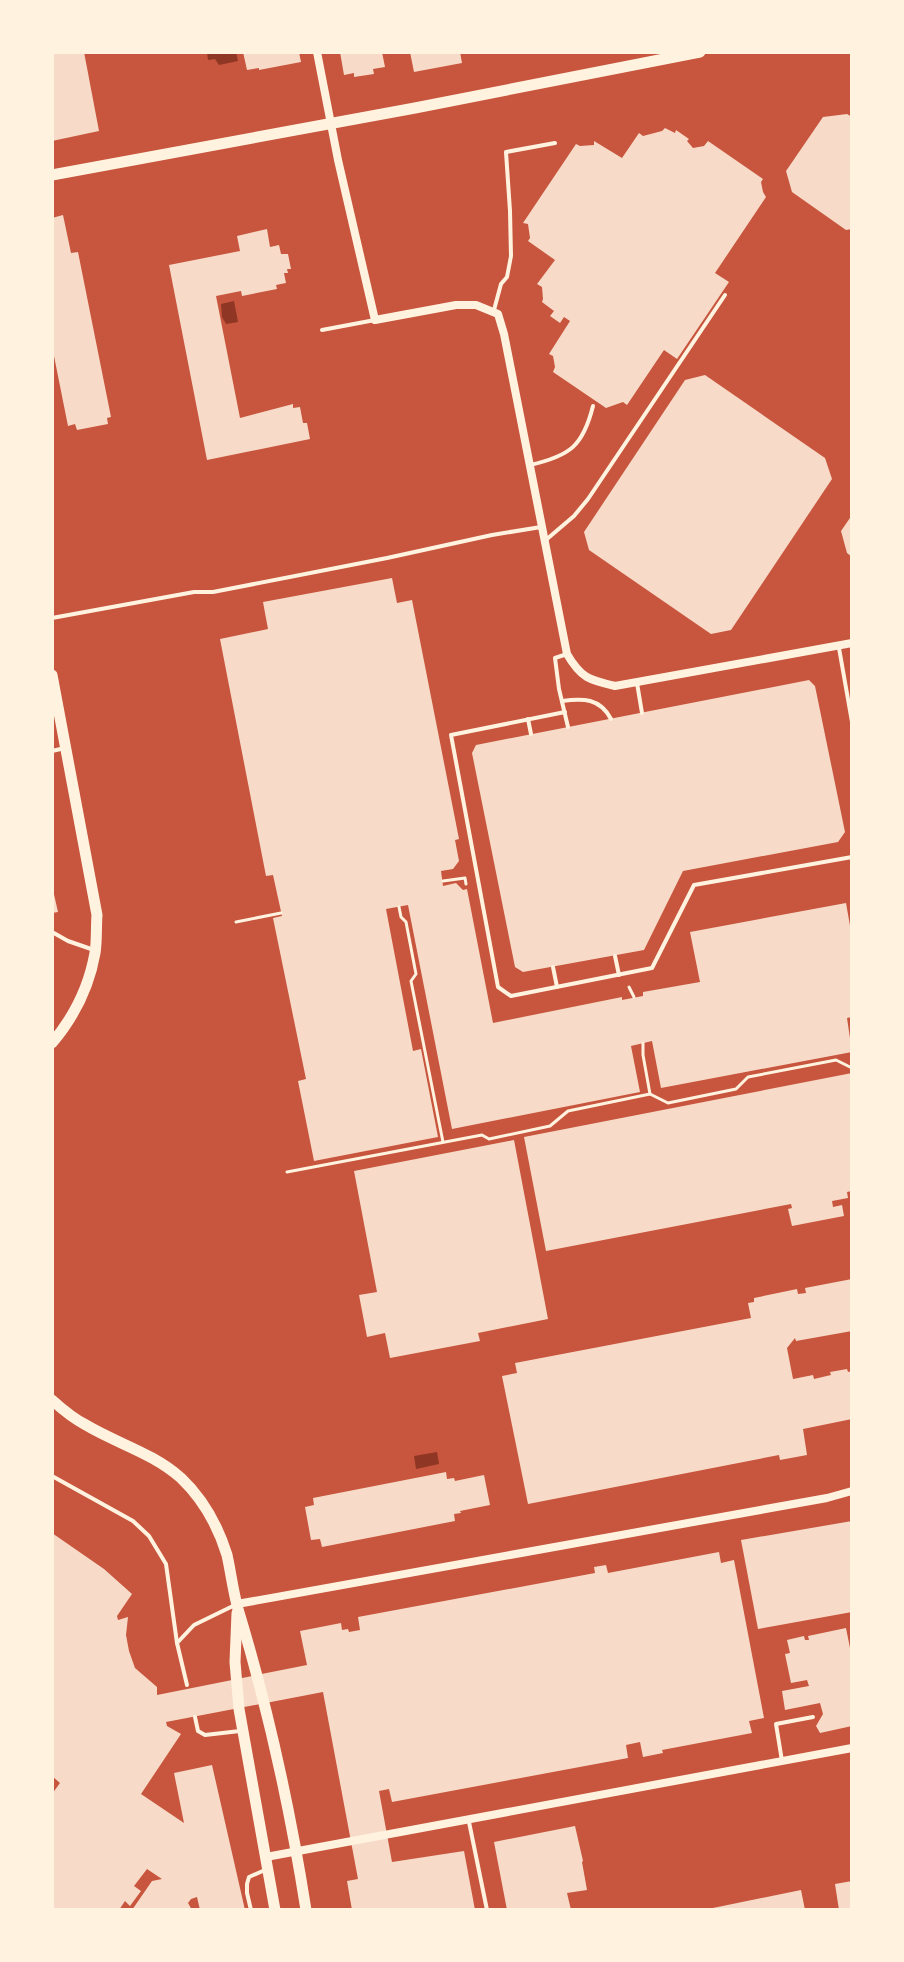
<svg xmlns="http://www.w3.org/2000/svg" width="904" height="1962" font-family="'Golos Text',sans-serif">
<rect width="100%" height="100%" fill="#c8553d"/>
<g fill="#8f3625">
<polygon points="207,52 236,52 238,61 219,65 215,59 208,60"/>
<polygon points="234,301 238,322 226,324 222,317 221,304"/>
<polygon points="437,1452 439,1464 416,1469 414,1456"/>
</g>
<g fill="#f7dbc8">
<polygon points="52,52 84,52 99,131 52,141"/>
<polygon points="243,52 299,52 301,62 259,70 259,68 247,70"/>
<polygon points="340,52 382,52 385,67 373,69 374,74 354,77 354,73 344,75"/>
<polygon points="410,52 460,52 462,63 414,72"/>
<polygon points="847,114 852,117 852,229 846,230 792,192 786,171 823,117"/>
<polygon points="665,128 675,133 676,130 689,139 687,141 693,148 704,146 708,141 763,179 761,182 763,192 766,197 715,273 729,282 677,359 664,350 627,405 623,402 606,408 553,372 555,367 553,356 549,354 570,321 564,317 560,323 550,316 554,311 542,302 543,299 542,287 537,284 555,260 528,241 530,238 528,224 523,223 576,144 580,146 594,145 594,141 622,158 639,133 643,136 662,131"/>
<polygon points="63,215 71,253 78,252 111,417 107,418 108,424 77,430 75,424 68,426 52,346 52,218"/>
<polygon points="267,229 270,247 279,245 281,254 288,254 291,269 287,269 288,273 284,273 286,283 276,285 277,289 242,296 241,291 216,296 240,418 293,404 293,408 300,407 303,423 307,423 310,439 207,460 169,265 240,251 237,236"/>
<polygon points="705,375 825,458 832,479 731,630 711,634 589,550 584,532 685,380"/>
<polygon points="852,515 852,557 847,553 841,531"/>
<polygon points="392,578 397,603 412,600 459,839 455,840 459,861 453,869 441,871 443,886 456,883 463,890 467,889 493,1023 622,997 622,1000 643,996 643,992 700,982 690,932 846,903 852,937 852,1017 847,1018 852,1052 661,1088 652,1041 631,1046 640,1092 452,1129 408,905 386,909 413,1051 421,1049 438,1137 314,1161 298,1081 306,1079 273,918 282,916 273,875 266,876 220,639 268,629 263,602"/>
<polygon points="809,680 815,686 845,832 838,842 683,871 644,950 523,972 515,967 472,753 476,745"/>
<polygon points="52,890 53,890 58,912 52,913"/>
<polygon points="852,1073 852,1191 847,1192 848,1198 832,1201 833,1207 842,1205 844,1216 792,1226 788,1209 792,1208 791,1204 546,1251 524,1137"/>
<polygon points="514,1140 548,1319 478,1333 480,1341 390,1358 385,1333 367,1337 359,1295 377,1292 354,1171"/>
<polygon points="852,1279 852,1331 796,1341 795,1338 787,1348 793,1379 813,1375 814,1379 831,1375 830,1372 847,1369 848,1372 852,1371 852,1419 803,1429 807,1455 780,1460 779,1455 528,1504 502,1376 517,1373 515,1363 751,1318 748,1303 754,1302 754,1298 797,1289 798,1294 806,1293 805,1288"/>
<polygon points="446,1472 447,1479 454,1478 455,1481 484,1475 490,1505 460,1511 461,1513 454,1514 455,1521 322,1547 320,1539 311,1540 305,1507 314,1505 313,1498"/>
<polygon points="852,1521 852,1612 758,1629 741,1540"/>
<polygon points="52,1533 104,1569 132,1594 117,1616 118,1620 128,1617 126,1635 129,1651 135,1668 157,1687 157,1695 307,1665 300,1631 341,1623 342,1630 348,1629 349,1632 360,1630 358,1617 595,1573 594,1567 606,1565 608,1573 719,1552 721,1563 734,1560 764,1718 749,1721 752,1733 662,1750 663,1753 643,1757 640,1742 626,1745 628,1758 392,1802 389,1789 379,1791 392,1862 464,1851 475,1910 352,1910 347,1881 358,1879 323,1692 166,1722 167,1726 181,1734 141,1794 184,1823 174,1773 212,1765 245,1910 200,1910 197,1897 191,1899 188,1903 192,1910 132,1910 152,1881 162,1879 147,1869 134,1886 141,1891 130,1906 125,1901 119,1910 52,1910 52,1794 60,1783 52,1776"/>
<polygon points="846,1628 852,1658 852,1726 820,1733 816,1726 823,1714 820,1703 785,1710 782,1691 809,1686 807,1680 791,1683 785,1654 790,1653 787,1640 804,1636 805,1640 809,1640 808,1636"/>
<polygon points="575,1826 583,1861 582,1862 587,1890 567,1893 571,1910 507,1910 494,1842"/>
<polygon points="852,1881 852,1910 839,1910 835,1884"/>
<polygon points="801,1890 805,1910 708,1910 708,1909"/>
</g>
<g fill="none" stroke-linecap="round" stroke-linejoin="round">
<g stroke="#fff3e0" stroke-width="3">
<polyline points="443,881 465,878 466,884"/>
<polyline points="399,907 401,917 406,922 416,974 411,981 443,1142"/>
<polyline points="236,922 281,913"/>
<polyline points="629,987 634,997"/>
<polyline points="643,1043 643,1055 650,1094"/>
<polyline points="287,1172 482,1135 489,1139 550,1126 568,1111 650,1094 668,1103 736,1089 748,1077 836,1060 852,1068"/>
</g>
<g stroke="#fff3e0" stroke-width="4">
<polyline points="494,310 501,284 507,277 511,256 510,211 506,152 555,143"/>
<polyline points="322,330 375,320"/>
<path d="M530,465C570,456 583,446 593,406"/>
<polyline points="547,539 574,516 588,499 725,295"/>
<polyline points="52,618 194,592 213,592 387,558 492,535 541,527"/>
<polyline points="839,648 852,722"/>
<polyline points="567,654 555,658 559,689 568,727"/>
<polyline points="637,683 642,713"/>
<path d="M562,701C583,698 600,698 611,719"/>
<polyline points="565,712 451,735 498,987 511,996 652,968 694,885 852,857"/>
<polyline points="528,719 531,734"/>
<polyline points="52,751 65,748"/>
<polyline points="52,932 68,941 94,950"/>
<polyline points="615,956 619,975"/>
<polyline points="553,967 557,987"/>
<polyline points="52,1476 133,1521 149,1536 166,1564 177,1643"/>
<polyline points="187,1685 177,1643 194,1625 235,1605"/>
<polyline points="195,1717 198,1731 205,1735 240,1731"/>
<polyline points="782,1761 776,1724 813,1717"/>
<polyline points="469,1822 487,1910"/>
<polyline points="251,1910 247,1893 247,1884 249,1877 265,1870"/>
</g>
<g stroke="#fff3e0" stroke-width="8">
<path d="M317,52L338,160L375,320L456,305H476L498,314L504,334L567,654C581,678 589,680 615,686L852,643"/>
<polyline points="237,1604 827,1498 852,1491"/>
<polyline points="266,1857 852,1748"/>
</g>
<g stroke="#fff3e0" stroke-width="11">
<polyline points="52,175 415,108 700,52"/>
<path d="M52,675L97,915C96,928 97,941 95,953C89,987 74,1017 52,1043"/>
<path d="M52,1400C62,1409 74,1419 86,1425C118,1444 153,1453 181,1478C203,1499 218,1526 227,1555C231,1573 233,1591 238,1609C268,1708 290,1808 306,1910"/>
<polyline points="237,1613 235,1662 239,1709 275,1910"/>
</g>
</g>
<rect width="904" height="1962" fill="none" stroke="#fff3e0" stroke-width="108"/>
</svg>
